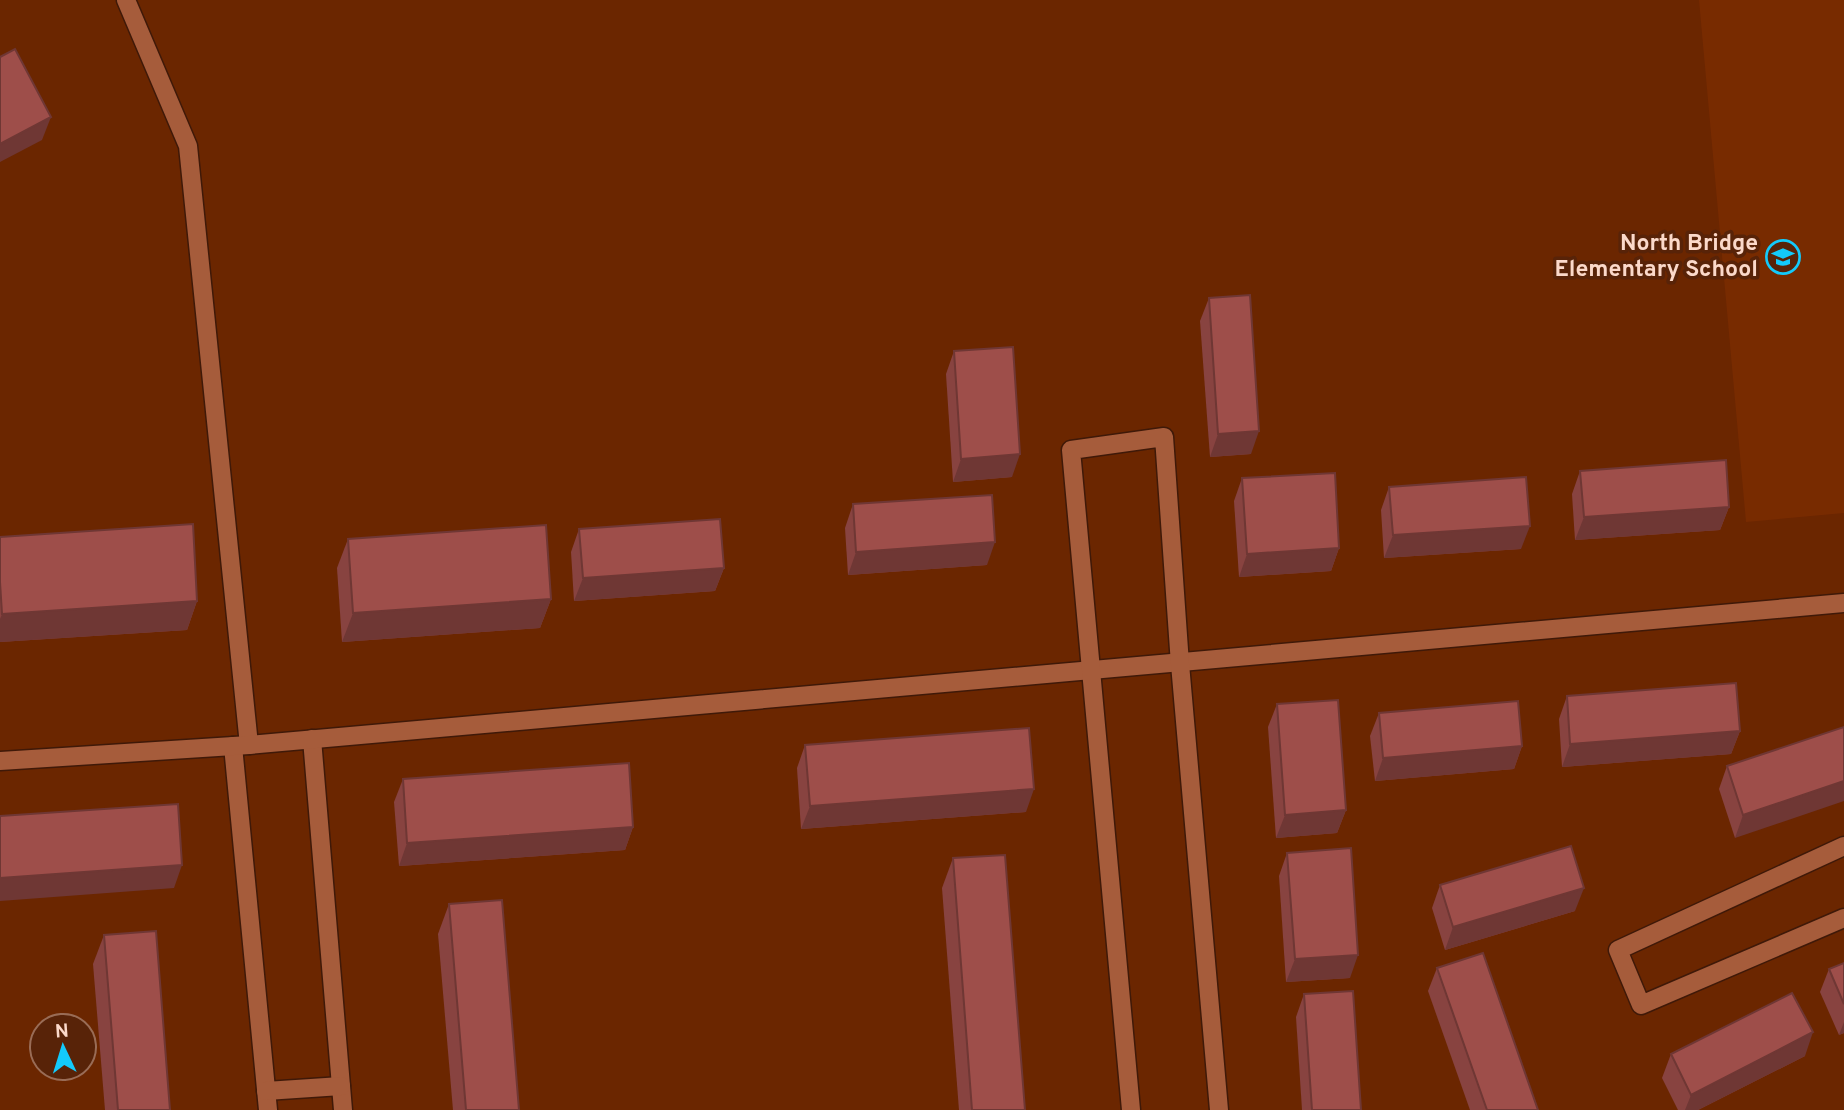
<svg xmlns="http://www.w3.org/2000/svg" width="1844" height="1110" font-family="Overpass,sans-serif">
<rect width="100%" height="100%" fill="#6b2600"/>
<polygon fill="#782b00" points="1699,0 1844,0 1844,513 1746,522"/>
<g fill="none" stroke-linecap="round" stroke-linejoin="round">
<g stroke="#3f1908" stroke-width="21">
<g id="minor">
<polyline points="126,0 188,146 249,745"/>
<polyline points="312,739 343,1110"/>
<polyline points="233,746 268,1110"/>
<polyline points="0,761 249,745 1844,603"/>
<polyline points="1844,846 1618,950 1641,1005 1844,918"/>
<polyline points="266,1091 341,1086"/>
<polyline points="1131,1110 1071,450 1164,437 1180,664 1219,1110"/>
</g>
</g>
<use href="#minor" stroke="#a65c3b" stroke-width="18"/>
</g>
<g fill="#884340">
<polygon points="1209,298 1251,454 1210,457 1200,321"/>
<polygon points="954,351 1012,477 953,482 946,374"/>
<polygon points="1580,471 1729,507 1720,530 1575,540 1572,494"/>
<polygon points="1242,478 1339,548 1331,571 1239,577 1234,501"/>
<polygon points="1389,487 1521,549 1384,558 1381,510"/>
<polygon points="853,504 987,565 848,575 845,528"/>
<polygon points="579,529 724,568 715,591 574,601 571,552"/>
<polygon points="0,537 197,601 187,630 0,642"/>
<polygon points="348,539 551,599 540,628 342,642 337,568"/>
<polygon points="1567,696 1740,731 1731,754 1562,767 1559,719"/>
<polygon points="1277,704 1346,810 1337,833 1276,838 1268,727"/>
<polygon points="1379,713 1522,746 1514,769 1375,781 1370,736"/>
<polygon points="1844,727 1735,838 1719,789 1727,766"/>
<polygon points="805,745 1026,812 801,829 797,768"/>
<polygon points="403,779 633,827 625,850 399,866 394,802"/>
<polygon points="1287,853 1350,978 1286,982 1279,876"/>
<polygon points="953,858 1025,1110 959,1110 942,888"/>
<polygon points="1440,885 1575,911 1445,950 1432,908"/>
<polygon points="449,904 519,1110 453,1110 438,934"/>
<polygon points="104,935 170,1110 105,1110 93,964"/>
<polygon points="1844,963 1844,1033 1839,1035 1820,992 1829,969"/>
<polygon points="1437,968 1538,1110 1470,1110 1428,991"/>
<polygon points="1304,994 1361,1110 1302,1110 1296,1017"/>
<polygon points="1671,1054 1805,1056 1698,1110 1678,1110 1662,1078"/>
</g>
<g fill="#6f3734">
<polygon points="51,117 42,140 0,162 0,144"/>
<polygon points="1259,431 1251,454 1210,457 1218,434"/>
<polygon points="1020,454 1012,477 953,482 961,459"/>
<polygon points="1729,507 1720,530 1575,540 1584,517"/>
<polygon points="1530,526 1521,549 1384,558 1393,535"/>
<polygon points="995,542 987,565 848,575 856,552"/>
<polygon points="1339,548 1331,571 1239,577 1247,554"/>
<polygon points="724,568 715,591 574,601 583,578"/>
<polygon points="551,599 540,628 342,642 353,613"/>
<polygon points="197,601 187,630 0,642 0,619 2,614"/>
<polygon points="1740,731 1731,754 1562,767 1570,744"/>
<polygon points="1522,746 1514,769 1375,781 1383,758"/>
<polygon points="1844,781 1844,801 1735,838 1743,815"/>
<polygon points="1034,789 1026,812 801,829 810,806"/>
<polygon points="1346,810 1337,833 1276,838 1285,815"/>
<polygon points="633,827 625,850 399,866 407,843"/>
<polygon points="182,865 174,888 0,901 0,878"/>
<polygon points="1584,888 1575,911 1445,950 1453,927"/>
<polygon points="1358,955 1350,978 1286,982 1295,959"/>
<polygon points="1844,1022 1844,1033 1839,1035"/>
<polygon points="1813,1032 1805,1056 1698,1110 1685,1110 1691,1095"/>
</g>
<g fill="#9e4e4a" stroke="#6f3734" stroke-width="2">
<polygon points="15,49 51,117 0,144 0,57"/>
<polygon points="1250,295 1259,431 1218,434 1209,298"/>
<polygon points="1013,347 1020,454 961,459 954,351"/>
<polygon points="1726,460 1729,507 1584,517 1580,471"/>
<polygon points="1335,473 1339,548 1247,554 1242,478"/>
<polygon points="1526,477 1530,526 1393,535 1389,487"/>
<polygon points="992,495 995,542 856,552 853,504"/>
<polygon points="720,519 724,568 583,578 579,529"/>
<polygon points="193,524 197,601 2,614 0,582 0,537"/>
<polygon points="546,525 551,599 353,613 348,539"/>
<polygon points="1736,683 1740,731 1570,744 1567,696"/>
<polygon points="1338,700 1346,810 1285,815 1277,704"/>
<polygon points="1518,701 1522,746 1383,758 1379,713"/>
<polygon points="1844,727 1844,781 1743,815 1727,766"/>
<polygon points="1029,728 1034,789 810,806 805,745"/>
<polygon points="629,763 633,827 407,843 403,779"/>
<polygon points="178,804 182,865 0,878 0,816"/>
<polygon points="1571,846 1584,888 1453,927 1440,885"/>
<polygon points="1351,848 1358,955 1295,959 1287,853"/>
<polygon points="1005,855 1025,1110 972,1110 953,858"/>
<polygon points="502,900 519,1110 466,1110 449,904"/>
<polygon points="156,931 170,1110 118,1110 104,935"/>
<polygon points="1483,953 1538,1110 1487,1110 1437,968"/>
<polygon points="1844,963 1844,1004 1829,969"/>
<polygon points="1353,991 1361,1110 1312,1110 1304,994"/>
<polygon points="1792,993 1813,1032 1691,1095 1671,1054"/>
</g>
<defs>
<g id="school-ring" transform="scale(1.75)"><circle r="9.5" fill="#582308" stroke="#13cafb" stroke-width="1.5"/><path d="M0-5L7-2L0 1L-7-2ZM-4 1L0 2.5L4 1V4Q0 6-4 4Z" fill="#13cafb"/></g>
</defs>
<g fill-rule="evenodd">
<use href="#school-ring" x="1783" y="257"/>
</g>
<g text-anchor="middle" dominant-baseline="central" stroke-width="7" stroke-linejoin="round" paint-order="stroke">
<g font-size="23" font-weight="bold" fill="#fbd9ca" stroke="#582308" text-anchor="end">
<text x="1758" y="244">North Bridge<tspan x="1758" dy="26">Elementary School</tspan></text>
</g>
</g>
<g transform="translate(63 1047) rotate(356)"><circle r="33" fill="#582308" stroke="#996c56" stroke-width="2"/>
<path d="M0-5L12 26L0 18L-12 26Z" fill="#13cafb"/>
<text y="-10" font-size="19" font-weight="bold" text-anchor="middle" fill="#fbd9ca">N</text>
</g>
</svg>
